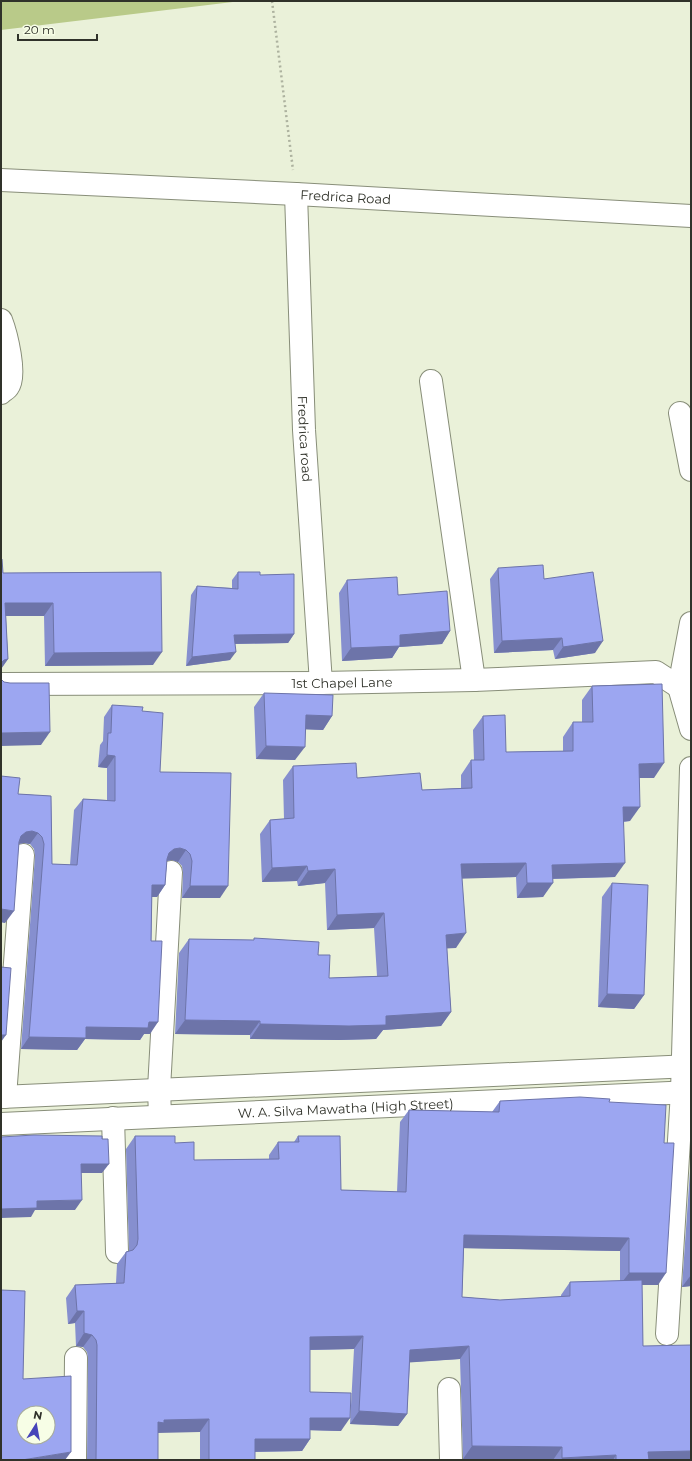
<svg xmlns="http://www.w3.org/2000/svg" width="692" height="1461" font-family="Montserrat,sans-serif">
<rect width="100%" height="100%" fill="#eaf1d9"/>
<polygon fill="#b9ca89" points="1,1 241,1 1,30"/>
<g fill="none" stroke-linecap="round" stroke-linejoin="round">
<g stroke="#888e79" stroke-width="24">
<g id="minor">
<path id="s1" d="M1,180L296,194L691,216"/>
<path id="s2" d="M296,194L304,430L321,683"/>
<path d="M1,320C6,333 17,376 8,387C7,389 3,391 1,393"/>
<polyline points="431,381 474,680"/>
<polyline points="680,413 691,470"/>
<polyline points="691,623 679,687 691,729"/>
<path id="s3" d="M1,684L321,683L474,680L656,672L679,687"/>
<polyline points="5,1097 23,855"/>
<polyline points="160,1116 159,1089 171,872"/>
<polyline points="113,1118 117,1252"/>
<polyline points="667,1334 682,1092 691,768"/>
<polyline points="449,1389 451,1460"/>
<polyline points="75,1460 76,1358"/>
</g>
</g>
<g stroke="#888e79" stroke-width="24">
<g id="primary">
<polyline points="1,1097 691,1066"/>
<path id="s4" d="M1,1124L691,1092"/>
</g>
</g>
<polyline stroke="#adb29f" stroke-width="2.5" stroke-dasharray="2 3" stroke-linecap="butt" points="272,1 293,170"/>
<use href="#minor" stroke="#fff" stroke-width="22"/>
<use href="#primary" stroke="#fff" stroke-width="22"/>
</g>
<g fill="#868fcf" fill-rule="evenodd">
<polygon points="1,559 3,573 161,572 153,665 45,666 44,616 6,616 8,659 1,669"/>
<polygon points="498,568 544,579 595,653 555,659 553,650 494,653 490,579"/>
<polygon points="238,572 260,575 294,634 288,643 235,644 230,660 186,666 191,595 197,586 232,588 232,580"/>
<polygon points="347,580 398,595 450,631 442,644 399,647 392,658 342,661 339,593"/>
<polygon points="592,686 654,778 639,778 630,821 624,822 615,877 553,879 543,897 517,898 516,877 462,878 456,948 447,948 451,1012 441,1026 383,1030 376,1039 339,1040 250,1039 250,1035 175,1034 179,953 189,939 254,940 254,938 318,955 329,978 377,976 374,928 327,930 325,883 298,886 297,881 262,882 260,834 270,820 284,819 283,780 293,766 422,790 461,788 461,775 471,760 474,760 473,730 483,716 506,752 563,751 563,737 573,722 582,722 582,700"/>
<polygon points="264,693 332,716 323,730 305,729 295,760 256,759 254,707"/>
<polygon points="112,705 142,711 160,772 220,898 182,898 183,873 182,866 178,862 172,860 167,861 165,885 157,897 152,897 150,1034 144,1034 140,1040 85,1039 77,1050 21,1049 35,856 34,849 30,844 24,843 19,844 5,923 1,922 1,776 18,794 51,796 52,864 70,865 74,810 83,799 107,800 107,768 98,767 100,745 103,741 104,717"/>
<polygon points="612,883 644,995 634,1009 598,1007 602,897"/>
<path d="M500,1101L609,1102L658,1285H642L643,1346L691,1460H553L463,1459L460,1359L410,1362L407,1414L398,1426L350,1424L354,1349L310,1350V1392L341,1431L310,1430V1439L302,1451L255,1452V1460H200V1432H158V1460H87L88,1358L87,1352L83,1347L76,1346L75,1323L68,1324L66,1298L75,1285L116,1283L117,1264L126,1252L129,1251L126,1149L135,1136L175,1143L194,1160L269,1159V1155L278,1142H294L298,1136L341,1190L397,1192L400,1122L409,1110L492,1112ZM464,1248L620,1251V1281L570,1282L561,1295V1297L500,1300L462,1297Z"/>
<polygon points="691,1155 691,1286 682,1287 691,1156"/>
</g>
<g fill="#6d74a9">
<polygon points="5,603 53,603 44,616 1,616"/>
<polygon points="450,631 442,644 399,647 392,658 342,661 351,648 400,635"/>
<polygon points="294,634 288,643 228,644 234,635"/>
<polygon points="562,638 553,650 494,653 502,641"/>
<polygon points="603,641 595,653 555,659 563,647"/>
<polygon points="162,652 153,665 45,666 54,653"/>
<polygon points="236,652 230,660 186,666 192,657"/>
<polygon points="8,659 1,669 1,663 4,660"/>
<polygon points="306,715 332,716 323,730 296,729"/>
<polygon points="50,732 41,745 1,746 1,733"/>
<polygon points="266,746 305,747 295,760 256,759"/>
<polygon points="107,755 115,756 107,768 98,767"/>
<polygon points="664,763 654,778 629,778 639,764"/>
<polygon points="623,807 640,807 630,821 613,822"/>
<polygon points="32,831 38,833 30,844 24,843 17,844 21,836 26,832"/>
<polygon points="180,848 186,850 178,862 172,860 166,861 169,853 174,849"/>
<polygon points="526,863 516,877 451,879 461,864"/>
<polygon points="625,863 615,877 542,879 552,865"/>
<polygon points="307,866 297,881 262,882 272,868"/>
<polygon points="335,869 325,883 298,886 308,871"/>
<polygon points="527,883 553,883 543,897 517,898"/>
<polygon points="152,885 165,885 157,897 144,897"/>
<polygon points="190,886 228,886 220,898 182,898"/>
<polygon points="1,909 14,911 5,923 1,922"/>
<polygon points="384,913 374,928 327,930 337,915"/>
<polygon points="466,933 456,948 436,949 446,935"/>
<polygon points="607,994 644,995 634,1009 598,1007"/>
<polygon points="451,1012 441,1026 383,1030 376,1039 339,1040 250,1039 260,1024"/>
<polygon points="185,1020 260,1021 250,1035 175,1034"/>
<polygon points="149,1022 158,1022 150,1034 144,1034 140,1040 85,1039 77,1050 21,1049 29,1037 86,1027"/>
<polygon points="2,1035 6,1035 1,1042 1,1037"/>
<polygon points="81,1164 109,1164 102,1173 75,1173"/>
<polygon points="82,1200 75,1210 35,1210 31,1217 1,1218 1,1209 37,1201"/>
<polygon points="464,1235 629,1238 620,1251 455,1248"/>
<polygon points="629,1273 666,1273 658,1285 620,1285"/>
<polygon points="691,1275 691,1286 682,1287"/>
<polygon points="77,1311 84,1311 75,1323 68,1324"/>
<polygon points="84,1333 92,1335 83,1347 76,1346"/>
<polygon points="363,1336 354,1349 301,1350 310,1337"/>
<polygon points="469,1346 460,1359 402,1363 410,1350"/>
<polygon points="359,1411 407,1414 398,1426 350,1424"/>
<polygon points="310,1418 350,1418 341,1431 301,1430"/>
<polygon points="209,1419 200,1432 157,1433 158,1422 164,1420"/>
<polygon points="255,1439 310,1439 302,1451 246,1452"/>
<polygon points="472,1446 562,1447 553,1460 463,1459"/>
<polygon points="691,1451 691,1460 643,1460 648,1452"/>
<polygon points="71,1452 65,1460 22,1460"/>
<polygon points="616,1455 613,1460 561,1460 562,1458"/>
</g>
<g fill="#9ca6f1" stroke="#6d74a9" fill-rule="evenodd">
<polygon points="1,559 2,559 3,573 161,572 162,652 54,653 53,603 5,603 8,659 4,660 1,663"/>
<polygon points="543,565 544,579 593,572 603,641 563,647 562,638 502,641 498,568"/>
<polygon points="238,572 260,572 260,575 294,574 294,634 234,635 236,652 192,657 197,586 238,589"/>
<polygon points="397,577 398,595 447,591 450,631 400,635 400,646 351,648 347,580"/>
<polygon points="1,679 4,682 10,683 49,683 50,732 1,733"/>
<polygon points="662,684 664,763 639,764 640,807 623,807 625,863 552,865 553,883 527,883 526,863 461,864 466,933 446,935 451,1012 386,1016 386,1025 349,1026 260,1024 260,1021 185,1020 189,939 254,940 254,938 319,942 318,955 330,955 329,978 388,976 384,913 337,915 335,869 308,871 307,866 272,868 270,820 294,818 293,766 356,763 357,778 420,773 422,790 472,788 471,760 484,760 483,716 505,715 506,752 573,751 573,722 593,722 592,686"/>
<polygon points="264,693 333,695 332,716 306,715 305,747 266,746"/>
<polygon points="112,705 143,707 142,711 163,713 160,772 231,773 228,886 190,886 192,861 190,854 186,850 180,848 174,849 169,853 167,859 165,885 152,885 151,941 162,941 158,1022 149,1022 148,1028 86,1027 86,1038 29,1037 44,844 42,837 38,833 32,831 26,832 21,836 19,842 14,911 1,909 1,776 20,778 18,794 51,796 52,864 77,865 83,799 115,801 115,756 107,755 108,733 111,733"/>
<polygon points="612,883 648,885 644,995 607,994"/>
<polygon points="1,967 11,968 6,1035 2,1035 2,1037 1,1037"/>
<polygon points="580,1097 610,1099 609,1102 666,1105 664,1143 674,1143 666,1273 629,1273 629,1238 464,1235 462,1297 500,1300 570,1296 570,1282 642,1280 643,1346 691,1345 691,1451 648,1452 649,1460 616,1460 616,1455 562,1458 562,1447 472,1446 469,1346 410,1350 407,1414 359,1411 363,1336 310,1337 310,1392 351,1393 350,1418 310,1418 310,1439 255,1439 255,1460 209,1460 209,1419 164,1420 164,1423 158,1422 158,1460 96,1460 97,1345 96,1340 92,1335 84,1333 84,1311 77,1311 75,1285 124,1283 126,1252 133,1250 137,1245 138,1239 135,1136 175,1136 175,1143 194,1142 194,1160 279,1159 278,1142 299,1142 298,1136 340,1136 341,1190 406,1192 409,1110 499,1112 500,1101"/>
<polygon points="34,1135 102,1136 102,1139 108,1139 109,1164 81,1164 82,1200 37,1201 37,1208 1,1209 1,1137"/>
<path d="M1,1290L25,1291L23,1379L71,1376V1452L22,1460H1ZM24,1413H48V1437H24Z"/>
</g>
<g text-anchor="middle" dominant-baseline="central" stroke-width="3" stroke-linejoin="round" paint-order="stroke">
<g font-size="13" fill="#30322a" stroke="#f7fee6">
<text stroke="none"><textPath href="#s1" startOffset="345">Fredrica Road</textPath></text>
<text stroke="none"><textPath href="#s2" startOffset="245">Fredrica road</textPath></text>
<text stroke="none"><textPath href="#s3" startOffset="341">1st Chapel Lane</textPath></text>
<text stroke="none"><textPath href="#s4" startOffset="345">W. A. Silva Mawatha (High Street)</textPath></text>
</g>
</g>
<rect width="692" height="1461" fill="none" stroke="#30322a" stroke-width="4"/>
<g transform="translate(36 1425) rotate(11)"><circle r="19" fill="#f7fee6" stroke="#a7ac9b"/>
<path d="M0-3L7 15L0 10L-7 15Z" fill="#4644b9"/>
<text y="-6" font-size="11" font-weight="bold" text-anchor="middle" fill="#30322a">N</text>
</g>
<path d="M18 34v6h79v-6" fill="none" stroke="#30322a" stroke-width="2"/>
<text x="24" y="34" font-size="12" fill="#30322a" stroke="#f7fee6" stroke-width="3" paint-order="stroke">20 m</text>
</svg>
